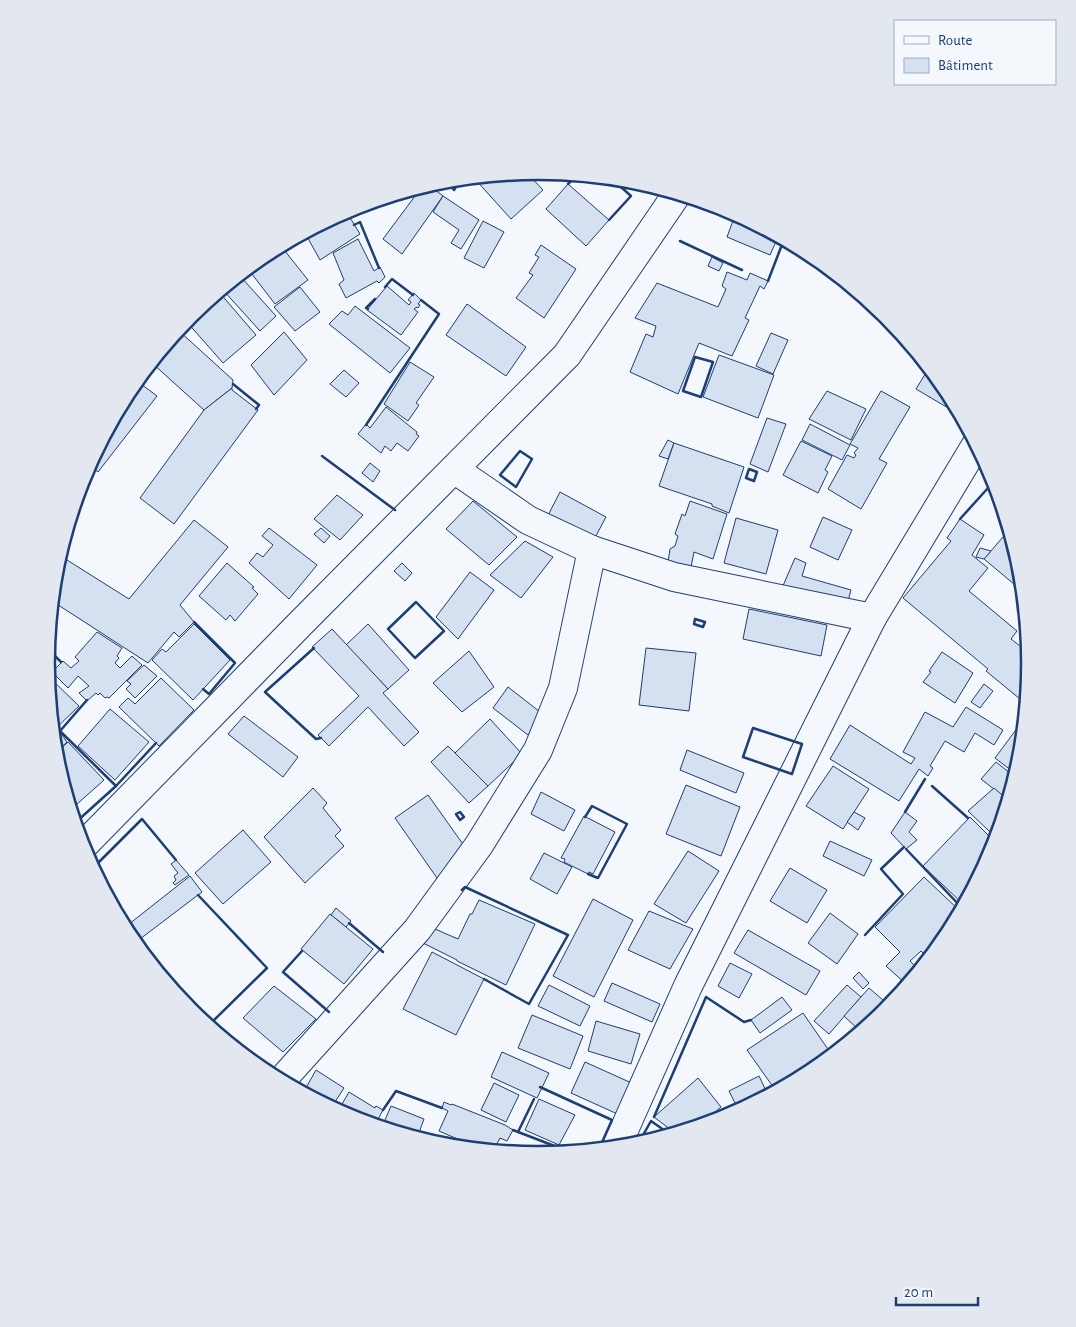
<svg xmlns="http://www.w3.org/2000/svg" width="1076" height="1327" font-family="'Alegreya Sans',sans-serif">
<rect width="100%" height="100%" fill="#f4f7fb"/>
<g fill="#d5e0f0" stroke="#1d3f73">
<polygon points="527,173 543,190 511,219 474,178"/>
<polygon points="459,180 445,189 437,183 442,181"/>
<polygon points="568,184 609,220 586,246 546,209"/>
<polygon points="429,185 443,196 402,254 383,239 421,188"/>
<polygon points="443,196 479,220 461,249 451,243 459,230 433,212"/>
<polygon points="346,211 360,234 320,260 305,233"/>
<polygon points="734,218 778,237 770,255 727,237"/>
<polygon points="483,221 504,232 484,268 464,258"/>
<polygon points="358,239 374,271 380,267 385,277 379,283 377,281 346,298 339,284 344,280 333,253"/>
<polygon points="541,245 576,269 544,318 516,298 533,275 529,273 539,257 535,255"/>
<polygon points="281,246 308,280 275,304 248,269 265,254"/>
<polygon points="712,257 723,263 719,271 708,266"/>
<polygon points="727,272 747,280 750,273 768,281 764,289 760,286 745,318 749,320 732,356 699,343 678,394 630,372 646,334 653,337 656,326 635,318 657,283 718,307 726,289 722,286"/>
<polygon points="240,276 276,316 260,331 223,290"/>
<polygon points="387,286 409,305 411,302 408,300 414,293 421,300 418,304 420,305 418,308 417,307 414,309 418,312 401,335 367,310"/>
<polygon points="300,287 320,312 295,331 274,307"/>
<polygon points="219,292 256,335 223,363 186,321 190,316"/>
<polygon points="467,304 526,347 506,376 446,335"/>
<polygon points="355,306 410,348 390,373 329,324 342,311 348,315"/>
<polygon points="178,330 233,380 232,388 204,410 152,363"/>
<polygon points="284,332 307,360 274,395 251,365"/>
<polygon points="771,333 788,340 773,374 756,366"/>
<polygon points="719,355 774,375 758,418 703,397"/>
<polygon points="410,362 434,377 416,403 419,405 408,421 384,404"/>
<polygon points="929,368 947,391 960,415 916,389"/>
<polygon points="344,370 359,383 346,397 330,384"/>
<polygon points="137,381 157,396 98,472 89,465 129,390"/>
<polygon points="232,388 232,390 258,410 174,524 140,498 204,410"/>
<polygon points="827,391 866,409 851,440 809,419"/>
<polygon points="881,391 910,407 879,459 887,463 861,509 828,489 847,455 854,458 856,455 854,453 858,448 850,444"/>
<polygon points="386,407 417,432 416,434 419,436 408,451 397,443 391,451 385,446 381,453 358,434 366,424 370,428"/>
<polygon points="767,418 786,424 768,472 750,464"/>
<polygon points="810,424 850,445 842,460 802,440"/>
<polygon points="668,440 674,443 668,459 659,456"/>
<polygon points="801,441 832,456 825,470 828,472 818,493 783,475"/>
<polygon points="674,443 744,467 729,513 712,506 712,504 659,486"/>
<polygon points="370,463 380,471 373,482 362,473"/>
<polygon points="560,492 606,517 590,547 544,523"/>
<polygon points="337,495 363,515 340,540 314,519"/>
<polygon points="473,501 517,537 489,565 446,529"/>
<polygon points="690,501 727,514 713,559 694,552 691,567 668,562 670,549 675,546 678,536 675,534 682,514 685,516"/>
<polygon points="823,517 852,530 838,560 810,547"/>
<polygon points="736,518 778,530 766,574 724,563"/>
<polygon points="960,519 984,535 972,555 988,568 969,591 1017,631 1011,639 1029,653 1030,664 1026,704 986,671 988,669 903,598 951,541 947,538"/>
<polygon points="194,520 228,547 180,605 194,622 179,637 174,632 148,663 52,601 56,567 59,555 129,599"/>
<polygon points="269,528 317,565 289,599 249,563 257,553 263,557 273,545 262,536"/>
<polygon points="321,528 330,536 324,543 314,534"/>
<polygon points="1009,530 1020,568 1022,589 1021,590 984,559"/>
<polygon points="525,541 553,557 521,598 490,575"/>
<polygon points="980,548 991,551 984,559 976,557"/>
<polygon points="795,558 806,563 802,576 851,590 847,605 782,588"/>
<polygon points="227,563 254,587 252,588 258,594 235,621 230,615 226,620 199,596"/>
<polygon points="402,563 412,573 405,581 394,571"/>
<polygon points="470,572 494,590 458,639 436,617"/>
<polygon points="749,609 827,625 821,656 743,639"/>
<polygon points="194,624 230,660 193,700 152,660 162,649 166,652"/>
<polygon points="368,624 409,670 388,689 346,645"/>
<polygon points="332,629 388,689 383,693 419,732 404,746 368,707 329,746 318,735 359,696 312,647"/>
<polygon points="97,632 122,648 117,656 119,658 115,663 120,668 132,656 142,665 109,698 107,697 105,698 100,693 98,695 96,693 87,701 79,693 89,686 78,676 68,688 52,672 63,661 71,668 79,661 75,657"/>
<polygon points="646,648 696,653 689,711 639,705"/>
<polygon points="469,651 494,687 462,712 433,683"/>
<polygon points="942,652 973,673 955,703 923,682 931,672 929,671"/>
<polygon points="144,665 157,676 135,698 126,689 131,684 127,681"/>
<polygon points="47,675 79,706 53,731"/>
<polygon points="161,678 194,710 159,746 119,707 128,698 135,704"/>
<polygon points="984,684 993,691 980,708 971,702"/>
<polygon points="508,687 544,715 528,735 493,708"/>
<polygon points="966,707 1003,730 994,745 975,733 964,752 945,741 930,766 933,768 928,776 919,769 899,801 830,759 850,725 911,764 915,758 903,752 925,712 953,727"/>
<polygon points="110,709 149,742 115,780 78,746"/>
<polygon points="244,716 298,757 283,777 228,734"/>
<polygon points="490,719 522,754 488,786 455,753"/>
<polygon points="1024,719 1020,760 1016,774 995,758"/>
<polygon points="60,732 67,742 55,753 54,737"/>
<polygon points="68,742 104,780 76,805 67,795 56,759 55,754"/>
<polygon points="448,746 488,786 469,803 431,762"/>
<polygon points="687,750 744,773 736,793 680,770"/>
<polygon points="996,762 1015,777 1008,800 981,779"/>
<polygon points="833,766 869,789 843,829 806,806"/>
<polygon points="686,785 740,807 721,856 666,834"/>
<polygon points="313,788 327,803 323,808 341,830 335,836 344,846 305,883 264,837"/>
<polygon points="994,788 1008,800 1001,822 990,832 968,811"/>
<polygon points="541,792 575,810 564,831 531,814"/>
<polygon points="428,795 470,854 437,878 395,818"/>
<polygon points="854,812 865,818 858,830 847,822"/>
<polygon points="905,812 917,821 909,832 917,840 906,849 891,833"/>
<polygon points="584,816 615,832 593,874 589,872 588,874 564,862 565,859 561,858"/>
<polygon points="970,817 995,842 992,852 964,905 923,866"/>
<polygon points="243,830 271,862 223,904 195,873"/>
<polygon points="830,841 872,860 864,876 823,856"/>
<polygon points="688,851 719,871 686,923 654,904"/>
<polygon points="544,853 572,867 557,894 530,879"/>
<polygon points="176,860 189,875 175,885 173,883 176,880 174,876 178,873 171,864"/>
<polygon points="790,868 827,890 807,923 770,901"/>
<polygon points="190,876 202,892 136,942 140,948 139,949 129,936 124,928"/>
<polygon points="924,877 960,911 940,931 943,934 924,954 921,951 910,961 919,970 907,985 886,966 900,952 875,927"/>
<polygon points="593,899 633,920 594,997 553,976"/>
<polygon points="479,900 535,924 506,985 457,961 457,960 423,943 435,929 458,939 470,914 472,914"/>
<polygon points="336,908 351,921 346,927 331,915"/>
<polygon points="649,911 693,929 670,969 628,950"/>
<polygon points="830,913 858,934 837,964 808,943"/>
<polygon points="330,914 373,949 344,984 301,949"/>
<polygon points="748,930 820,971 806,995 734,953"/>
<polygon points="432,952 484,979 456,1035 403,1009"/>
<polygon points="730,963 752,974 739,998 718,986"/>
<polygon points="859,972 869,983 863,989 853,978"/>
<polygon points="612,983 660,1004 652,1022 604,1001"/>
<polygon points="549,985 590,1006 580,1026 538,1006"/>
<polygon points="847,985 861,997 829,1034 814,1021"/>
<polygon points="274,986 316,1019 283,1052 243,1018"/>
<polygon points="869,988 890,1006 886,1011 861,1032 844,1016"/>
<polygon points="782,997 792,1010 760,1033 751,1020"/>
<polygon points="803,1013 832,1055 795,1081 776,1091 747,1050"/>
<polygon points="532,1015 583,1036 570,1069 518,1048"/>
<polygon points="596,1021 640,1034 631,1064 588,1051"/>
<polygon points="502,1052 549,1073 537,1098 491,1077"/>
<polygon points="585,1062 636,1085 622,1116 571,1093"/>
<polygon points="316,1070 344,1088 331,1108 303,1093"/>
<polygon points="759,1076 768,1095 739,1111 729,1091"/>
<polygon points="698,1078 721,1107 697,1127 675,1133 654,1117"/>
<polygon points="494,1083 519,1095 506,1122 481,1110"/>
<polygon points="349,1092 375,1108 376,1106 383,1110 375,1125 350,1118 338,1111"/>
<polygon points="539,1099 575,1115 559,1145 525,1130"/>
<polygon points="444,1102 451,1105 452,1104 505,1125 513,1130 507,1141 500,1138 493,1151 483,1150 439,1131 448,1111 442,1108"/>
<polygon points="391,1106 424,1119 417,1138 419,1139 382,1127"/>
</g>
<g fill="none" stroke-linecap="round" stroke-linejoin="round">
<g stroke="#1d3f73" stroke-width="30">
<g id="minor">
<polyline points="454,469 528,520 592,550 674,577 872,618"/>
<polyline points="82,847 299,625 567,355 677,194"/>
<polyline points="281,1081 417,930 479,845 538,750 563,688 592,550"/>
<polyline points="616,1148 688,986 872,618 976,445"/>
</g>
</g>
<use href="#minor" stroke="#f4f7fb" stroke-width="28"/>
<g stroke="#1d3f73" stroke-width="2.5">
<polygon points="454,182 457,185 454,190 449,184"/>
<polyline points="568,184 576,176"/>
<polyline points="609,220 631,196 612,179"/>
<polyline points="354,225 360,222 379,268"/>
<polyline points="680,241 742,270"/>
<polyline points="768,281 783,242"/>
<polyline points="385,287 392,279 413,295"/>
<polyline points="368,309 366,308 375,299"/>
<polygon points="695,357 713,362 701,397 683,391"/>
<polyline points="233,384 259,405 256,409"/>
<polyline points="366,425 439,314 421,300"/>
<polygon points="520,451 532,459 516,487 500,475"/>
<polyline points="322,456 395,510"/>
<polygon points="749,469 757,472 754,481 746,478"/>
<polyline points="960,519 988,488 999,498"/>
<polygon points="416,602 444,631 415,658 388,629"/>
<polygon points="695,619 705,622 703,627 694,624"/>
<polyline points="194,622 235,663 209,694 203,689"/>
<polyline points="314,648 265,692 316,739 321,738"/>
<polyline points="48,649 61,662"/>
<polyline points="87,700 60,731 116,786"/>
<polygon points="753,728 802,744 792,774 743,757"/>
<polyline points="932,786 968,818"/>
<polyline points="70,806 80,818"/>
<polygon points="460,812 464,817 460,820 456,814"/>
<polyline points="905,812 925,779"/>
<polyline points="585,817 592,806 627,824 598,878 588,874"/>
<polyline points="75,823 116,786 156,743"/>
<polyline points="906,849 962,908"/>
<polyline points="93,868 142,819 176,860"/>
<polyline points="462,890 465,887 568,935 529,1004 484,979"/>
<polyline points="198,895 267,968 208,1026"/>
<polyline points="349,923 383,952"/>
<polyline points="865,935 903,894 881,869 904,847"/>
<polyline points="302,951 283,972 329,1012"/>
<polyline points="540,1087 612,1120 599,1149"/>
<polyline points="383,1110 396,1091 442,1108"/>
<polyline points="654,1117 706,997 744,1022 751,1020"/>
<polyline points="513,1130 570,1152"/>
<polyline points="518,1132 534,1099"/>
<polyline points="638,1144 651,1121 671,1135"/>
</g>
</g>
<path d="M0 0H1076V1327H0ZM55 663a483 483 0 1 1 966 0a483 483 0 1 1-966 0Z" fill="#e3e8f0" fill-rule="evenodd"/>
<path fill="none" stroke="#1d3f73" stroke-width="2.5" d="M55 663a483 483 0 1 1 966 0a483 483 0 1 1-966 0Z"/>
<rect x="894" y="20" width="162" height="65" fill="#f4f7fb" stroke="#9eadc5"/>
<rect x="904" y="36" width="25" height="8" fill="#f4f7fb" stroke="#9eadc5"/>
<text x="938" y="45" font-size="15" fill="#1d3f73">Route</text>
<rect x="904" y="58" width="25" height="15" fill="#d5e0f0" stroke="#9eadc5"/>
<text x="938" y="70" font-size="15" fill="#1d3f73">Bâtiment</text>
<path d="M896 1297v8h82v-8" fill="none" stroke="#1d3f73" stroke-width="2.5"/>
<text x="904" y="1297" font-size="15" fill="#1d3f73" stroke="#f4f7fb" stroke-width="4" paint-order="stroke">20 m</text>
</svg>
